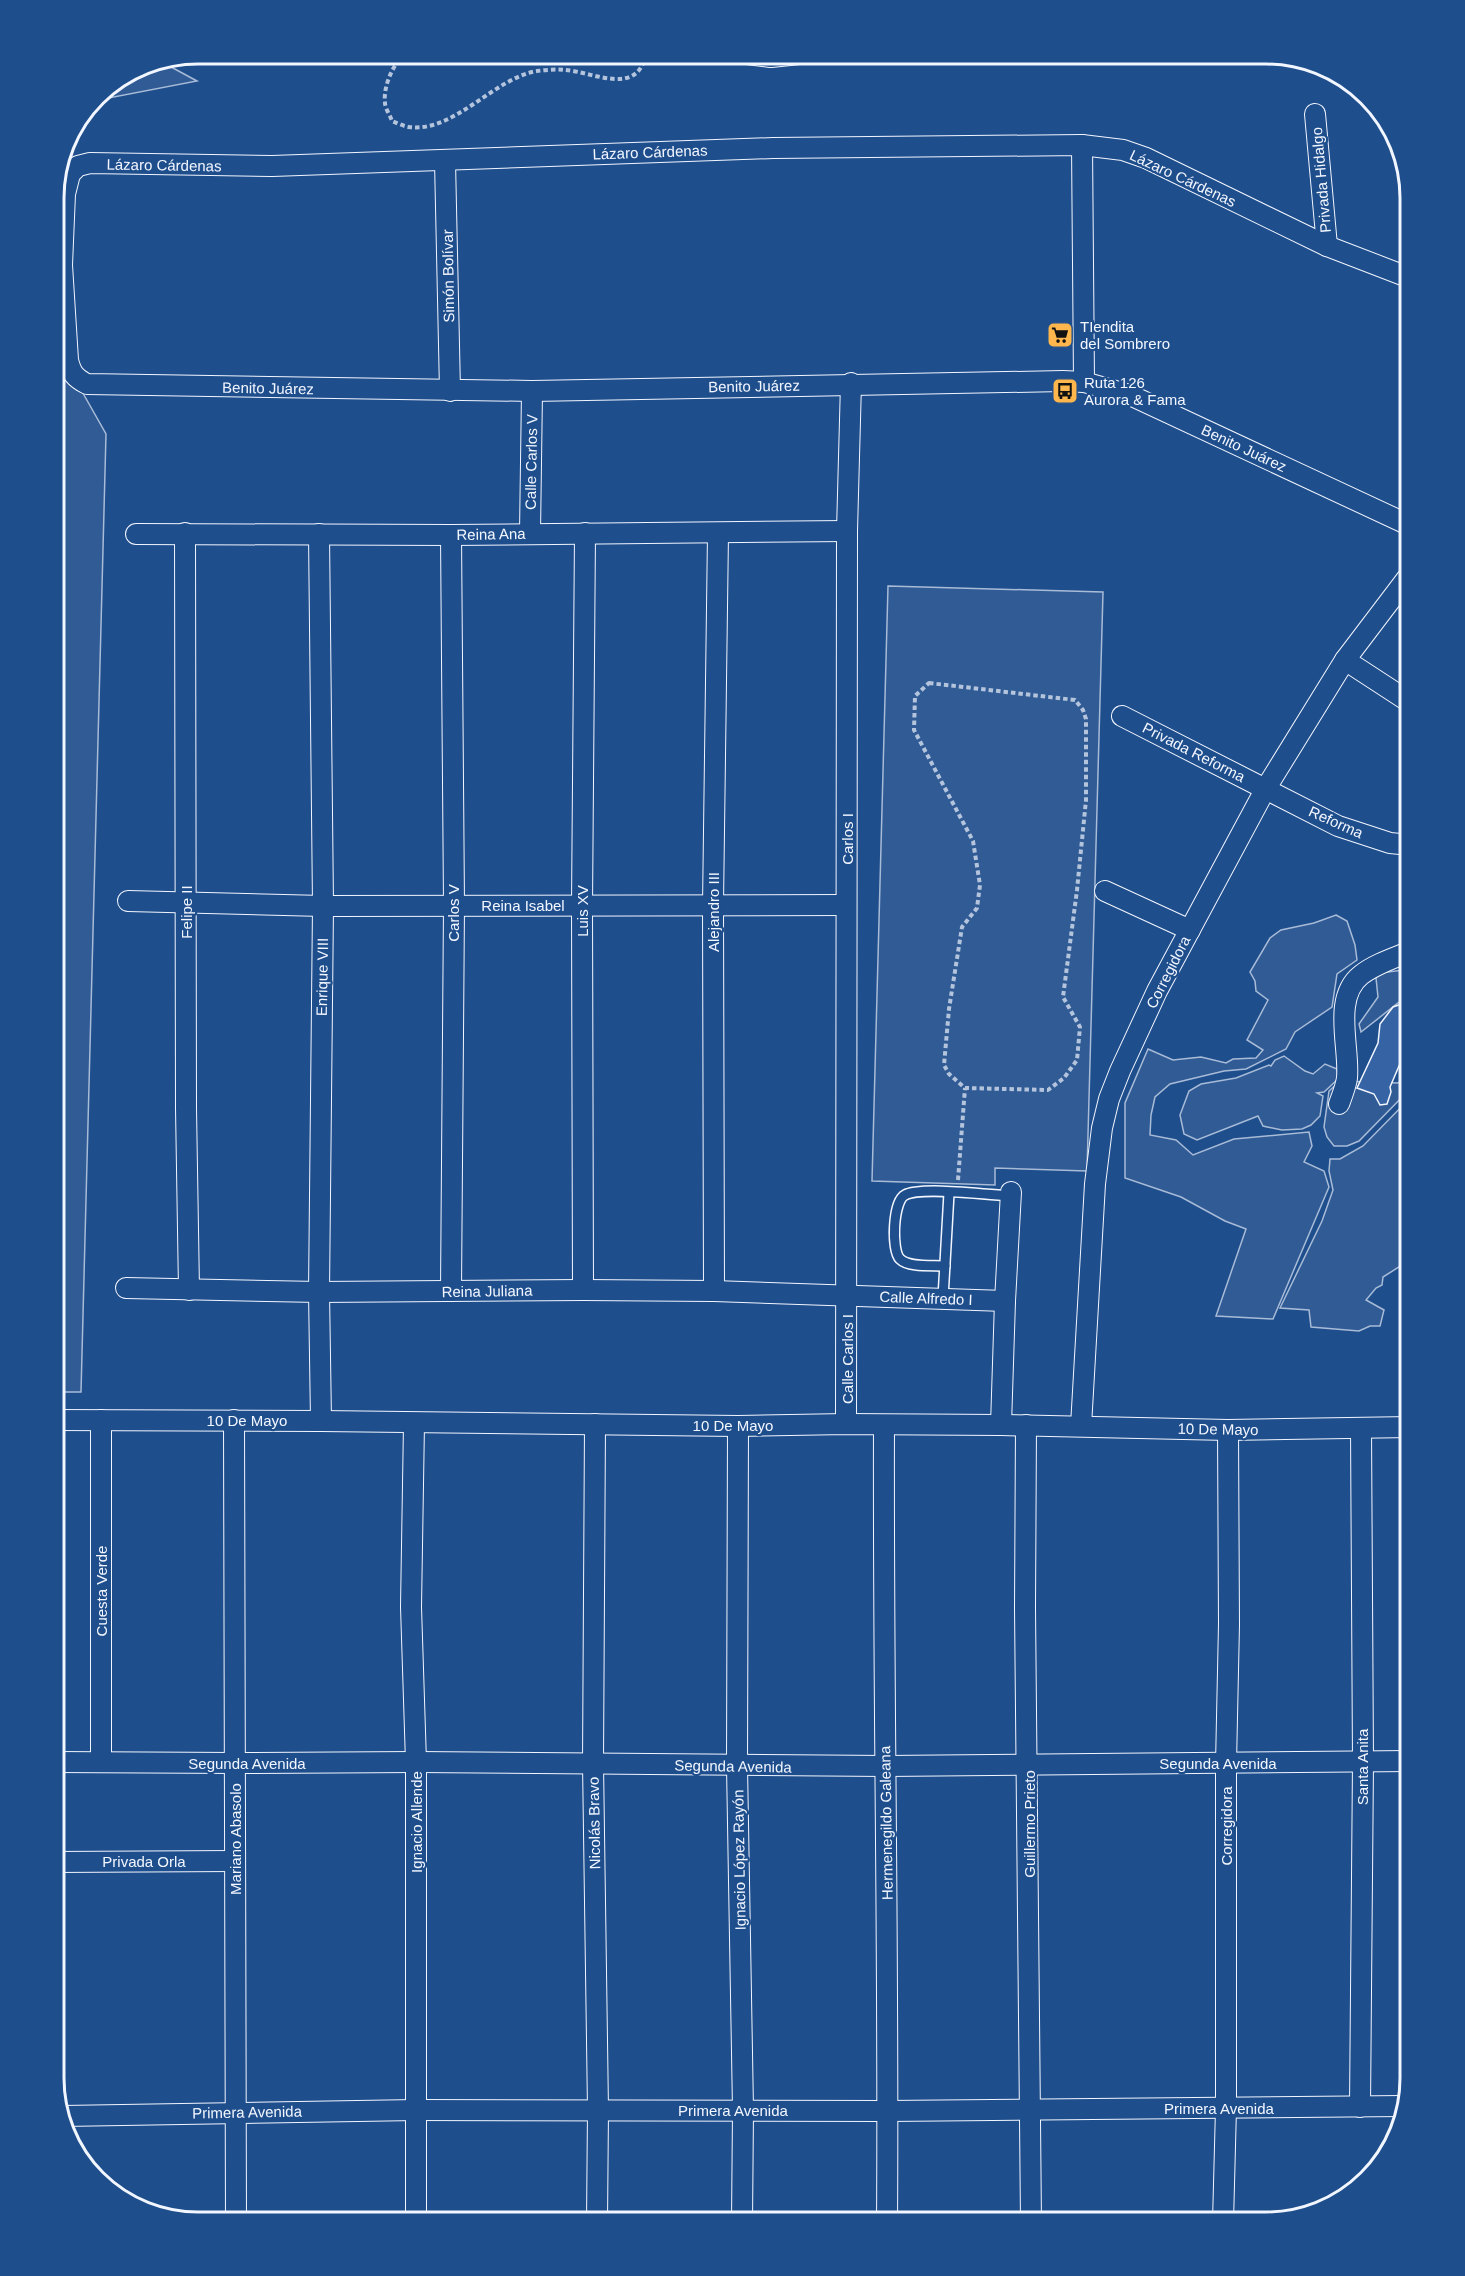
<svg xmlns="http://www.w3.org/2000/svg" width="1465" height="2276" font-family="Arial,sans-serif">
<rect width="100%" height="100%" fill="#1f4e8c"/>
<g fill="#305b95" stroke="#a8bbd7" stroke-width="1.5">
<polygon points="160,61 197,81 93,101 96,96 143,65"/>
<polygon points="54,342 106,434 81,1392 54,1392"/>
<polygon points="888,586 1103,592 1087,1171 995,1168 995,1185 872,1181"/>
<polygon points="1336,915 1347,921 1355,945 1357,960 1337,974 1332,1007 1295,1032 1286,1049 1246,1069 1224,1071 1170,1084 1155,1097 1151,1115 1150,1135 1176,1140 1193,1155 1234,1139 1309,1132 1312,1146 1304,1162 1324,1171 1329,1187 1273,1319 1216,1316 1246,1229 1225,1221 1181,1197 1125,1178 1125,1103 1148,1049 1173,1060 1201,1057 1226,1063 1233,1059 1256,1058 1263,1050 1247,1040 1268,1000 1256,991 1255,981 1250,972 1270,938 1281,930 1314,923"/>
<polygon points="1411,969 1411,996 1398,1003 1361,1032 1359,1024 1378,997 1376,978 1380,973"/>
<polygon points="1284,1056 1305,1071 1313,1074 1325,1064 1337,1069 1338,1079 1324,1092 1317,1093 1323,1096 1320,1116 1311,1125 1302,1129 1282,1130 1263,1126 1258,1116 1197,1140 1184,1134 1180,1115 1189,1091 1201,1084 1236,1078 1269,1065 1271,1066 1275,1060"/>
<polygon points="1411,1075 1411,1088 1359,1141 1347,1146 1334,1146 1327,1137 1324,1127 1329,1091 1340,1081 1398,1083"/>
<polygon points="1411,1097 1411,1244 1402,1265 1383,1277 1382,1285 1376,1288 1366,1300 1384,1310 1380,1326 1370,1326 1359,1331 1311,1327 1309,1310 1280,1308 1322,1221 1333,1190 1329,1171 1330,1159 1340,1159 1363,1146"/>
</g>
<polygon fill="#3563a3" stroke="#f2f6ff" stroke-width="1.5" points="1407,1002 1411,1004 1411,1059 1402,1059 1390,1087 1391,1092 1387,1104 1380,1105 1374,1094 1357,1088 1378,1043 1380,1024 1393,1007"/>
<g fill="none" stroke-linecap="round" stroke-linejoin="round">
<g stroke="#f2f6ff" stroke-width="12">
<g id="service">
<path d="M945,1266C933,1265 909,1268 900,1259C891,1250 893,1201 905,1195C921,1186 990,1195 1011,1196"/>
<polyline points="943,1298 949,1193"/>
</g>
</g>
<g stroke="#f2f6ff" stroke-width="22">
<g id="minor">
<polyline points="747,54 771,57 799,54"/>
<polyline points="1315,114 1327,246"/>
<polyline points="1082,145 1084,382"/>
<polyline points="445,161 450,391"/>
<path d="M1405,276L1327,246L1146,158L1123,150L1082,145L773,148L272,166L90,163L78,166L70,174L65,194L62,265L68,360C71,373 75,378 87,384L532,391L1063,381L1084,382L1130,395L1411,526"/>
<polyline points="185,533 186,1108 189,1290"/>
<polyline points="530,533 532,391"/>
<polyline points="136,534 451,535 847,531"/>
<polyline points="319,534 323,906 319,1292 321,1421"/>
<polyline points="1345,660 1411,703"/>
<polyline points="1122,716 1338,826 1390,843 1411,845"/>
<polyline points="1105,891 1190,930"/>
<polyline points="128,901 323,906 846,905"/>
<path d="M1339,1104C1342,1096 1346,1086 1347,1078C1350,1047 1332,998 1361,975C1375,964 1394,958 1411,951"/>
<polyline points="126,1288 319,1292 583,1290 714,1291 1005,1301"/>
<polyline points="583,1290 582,905 585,533"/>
<polyline points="451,1291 454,905 451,535"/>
<polyline points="714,1291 713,905 718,533"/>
<polyline points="54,1420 321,1421 738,1426 846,1424 1001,1425 1228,1430 1411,1427"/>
<polyline points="101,1420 101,1761"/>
<polyline points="234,1420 236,2222"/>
<polyline points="414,1423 411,1607 416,1762 416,2222"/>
<polyline points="595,1424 593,1763 598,2110 597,2222"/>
<polyline points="846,1424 847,531 851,383"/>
<path d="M884,1425C883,1691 889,1956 887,2222"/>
<polyline points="1001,1425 1005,1301 1011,1192"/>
<polyline points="1026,1425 1025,1608 1031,2222"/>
<polyline points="738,1426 737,1766 743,2110 742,2222"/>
<polyline points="1081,1426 1095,1184 1102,1128 1109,1099 1120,1071 1157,991 1266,788 1345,660 1411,573"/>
<polyline points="54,1762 235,1763 416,1762 886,1766 1411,1761"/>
<polyline points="54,1862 235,1861"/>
<polyline points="1360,2107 1363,1762 1361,1428"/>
<polyline points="63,2116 416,2110 888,2111 1403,2106"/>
<polyline points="1223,2222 1226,2108 1226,1764 1229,1624 1228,1430"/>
</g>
</g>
<g stroke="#b3c4dc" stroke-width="4" stroke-dasharray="4.5 3" stroke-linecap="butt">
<path d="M404,54C393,65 383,86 385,103C385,108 390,115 392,121C397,123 403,126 409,127C454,133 494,78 537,71C546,70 556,69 565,70C594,72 637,97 646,54"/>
<polygon points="929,683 1075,700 1083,710 1086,719 1086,800 1077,890 1063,997 1080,1027 1077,1060 1064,1078 1048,1090 965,1088 949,1074 944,1065 949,1009 962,927 977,908 980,885 973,841 914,730 915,696"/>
<polyline points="958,1180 965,1088"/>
</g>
<use href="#service" stroke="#1f4e8c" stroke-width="9"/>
<use href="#minor" stroke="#1f4e8c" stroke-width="20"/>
</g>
<defs>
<g id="supermarket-square" transform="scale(1.35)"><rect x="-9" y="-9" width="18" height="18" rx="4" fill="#ffb74d" stroke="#1f4e8c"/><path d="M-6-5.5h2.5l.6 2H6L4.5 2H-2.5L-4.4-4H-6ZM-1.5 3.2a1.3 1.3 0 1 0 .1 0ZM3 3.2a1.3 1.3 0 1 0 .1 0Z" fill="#111"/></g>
<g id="bus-square" transform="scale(1.35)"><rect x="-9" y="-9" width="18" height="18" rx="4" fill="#ffb74d" stroke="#1f4e8c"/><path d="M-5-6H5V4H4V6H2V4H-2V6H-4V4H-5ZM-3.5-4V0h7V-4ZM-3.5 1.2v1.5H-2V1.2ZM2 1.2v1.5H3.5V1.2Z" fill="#111"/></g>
</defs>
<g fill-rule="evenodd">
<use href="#supermarket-square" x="1060" y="335"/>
<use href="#bus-square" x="1065" y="391"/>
</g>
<g text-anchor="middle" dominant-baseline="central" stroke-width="4.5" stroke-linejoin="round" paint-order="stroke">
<g font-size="15" fill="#f2f6ff" stroke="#1f4e8c">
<text transform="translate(650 152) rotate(-2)">Lázaro Cárdenas</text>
<text transform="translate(164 165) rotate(1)">Lázaro Cárdenas</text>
<text transform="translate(1183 178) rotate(25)">Lázaro Cárdenas</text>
<text transform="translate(1321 180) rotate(-95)">Privada Hidalgo</text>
<text transform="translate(448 276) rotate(-91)">Simón Bolívar</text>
<text transform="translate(754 386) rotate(-1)">Benito Juárez</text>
<text transform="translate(268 388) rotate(1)">Benito Juárez</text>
<text transform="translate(1244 448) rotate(25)">Benito Juárez</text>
<text transform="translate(531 462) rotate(-89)">Calle Carlos V</text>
<text transform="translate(491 534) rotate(-1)">Reina Ana</text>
<text transform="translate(1194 752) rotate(27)">Privada Reforma</text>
<text transform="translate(1336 822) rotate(24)">Reforma</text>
<text transform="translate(847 839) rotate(-90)">Carlos I</text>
<text x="523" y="905">Reina Isabel</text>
<text transform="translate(582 911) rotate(-90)">Luis XV</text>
<text transform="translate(186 912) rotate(-90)">Felipe II</text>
<text transform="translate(713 912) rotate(-90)">Alejandro III</text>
<text transform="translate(453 913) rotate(-90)">Carlos V</text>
<text transform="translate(1168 972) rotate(-63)">Corregidora</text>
<text transform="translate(322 977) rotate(-89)">Enrique VIII</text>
<text transform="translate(487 1291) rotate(-1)">Reina Juliana</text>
<text transform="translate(926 1298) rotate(2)">Calle Alfredo I</text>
<text transform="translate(847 1359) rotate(-90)">Calle Carlos I</text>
<text x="247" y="1420">10 De Mayo</text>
<text x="733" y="1425">10 De Mayo</text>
<text transform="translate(1218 1429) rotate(1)">10 De Mayo</text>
<text transform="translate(101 1591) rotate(-90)">Cuesta Verde</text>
<text x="247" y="1763">Segunda Avenida</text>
<text x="1218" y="1763">Segunda Avenida</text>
<text transform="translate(733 1766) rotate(1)">Segunda Avenida</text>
<text transform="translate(1362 1767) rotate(-90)">Santa Anita</text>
<text transform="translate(416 1822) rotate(-90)">Ignacio Allende</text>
<text transform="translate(594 1823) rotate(-91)">Nicolás Bravo</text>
<text transform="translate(886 1823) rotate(-91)">Hermenegildo Galeana</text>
<text transform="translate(1029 1824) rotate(-90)">Guillermo Prieto</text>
<text transform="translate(1226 1826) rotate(-90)">Corregidora</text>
<text transform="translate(235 1839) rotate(-90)">Mariano Abasolo</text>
<text transform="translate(739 1860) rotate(-91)">Ignacio López Rayón</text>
<text x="144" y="1861">Privada Orla</text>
<text x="1219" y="2108">Primera Avenida</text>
<text x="733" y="2110">Primera Avenida</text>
<text transform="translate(247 2112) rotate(-1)">Primera Avenida</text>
</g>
<g font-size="15" fill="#f2f6ff" stroke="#1f4e8c" text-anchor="start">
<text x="1080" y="326">TIendita<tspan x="1080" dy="17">del Sombrero</tspan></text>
<text x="1084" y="382">Ruta 126<tspan x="1084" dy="17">Aurora &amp; Fama</tspan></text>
</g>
</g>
<path d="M0 0H1465V2276H0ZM198 64H1266A134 134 0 0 1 1400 198V2078A134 134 0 0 1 1266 2212H198A134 134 0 0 1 64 2078V198A134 134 0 0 1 198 64Z" fill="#1f4e8c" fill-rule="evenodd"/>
<path fill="none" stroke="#f2f6ff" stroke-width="3" d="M198 64H1266A134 134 0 0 1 1400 198V2078A134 134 0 0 1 1266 2212H198A134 134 0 0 1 64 2078V198A134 134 0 0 1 198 64Z"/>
</svg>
